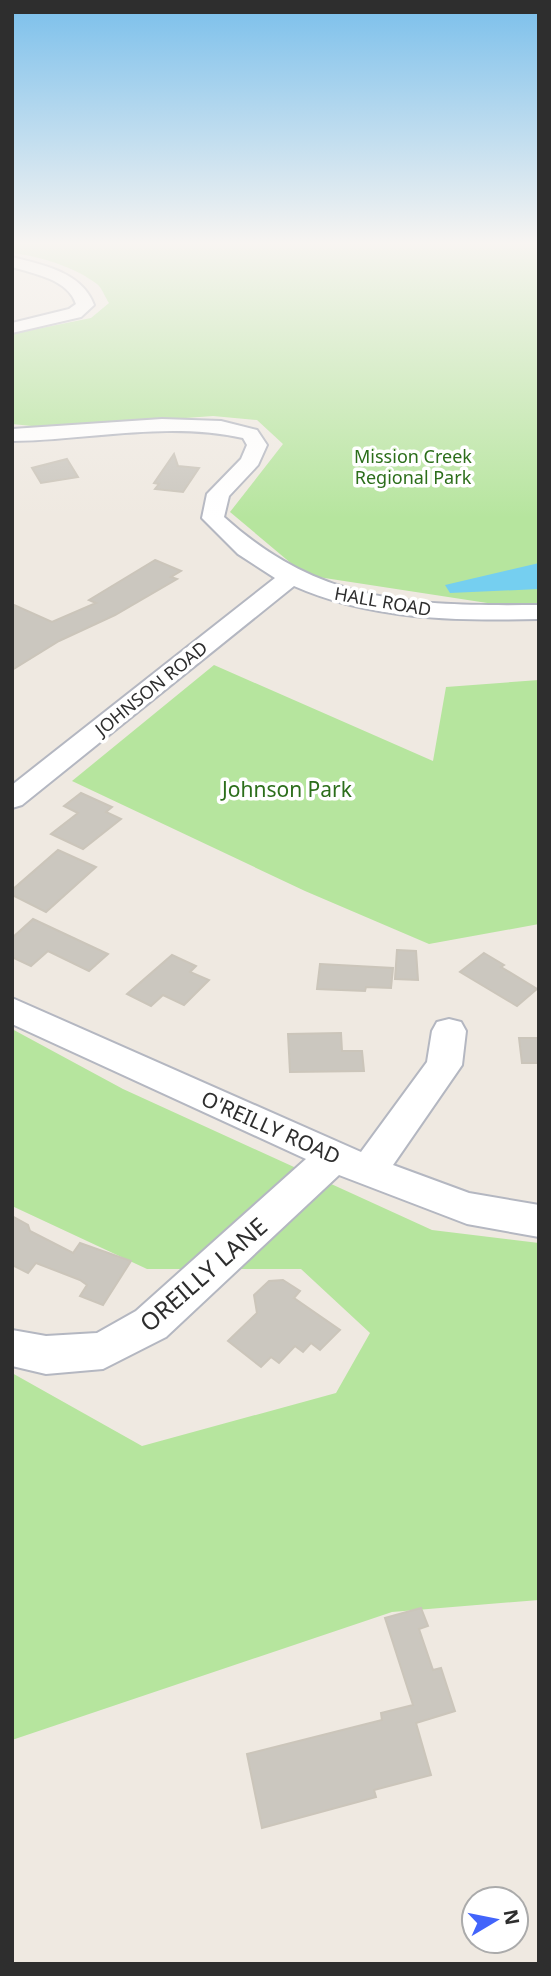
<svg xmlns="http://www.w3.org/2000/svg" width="551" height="1976" font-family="'Noto Sans',sans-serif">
<rect width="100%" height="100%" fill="#efe9e1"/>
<g fill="#b6e59e">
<path d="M12,241H539V611L305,575L230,512L283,444L257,420L213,416L51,428L12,424V334L91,318L109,303C105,297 102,288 97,284C75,267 39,256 12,253Z"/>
<polygon points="214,665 433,761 446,687 539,680 539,924 429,944 305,891 72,781"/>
<polygon points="12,1029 123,1089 432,1230 539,1243 539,1600 392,1612 12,1740 12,1373 142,1446 336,1393 370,1333 301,1269 147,1269 12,1206"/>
</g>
<polygon fill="#75cff0" points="539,563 539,589 450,593 445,585"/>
<g fill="#cbc7bf" stroke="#cbc5ba" stroke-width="2">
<polygon points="174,454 178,466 199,468 183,492 155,489 159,484 154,483"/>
<polygon points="67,459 78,477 41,483 32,468"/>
<polygon points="155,560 181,571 171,577 177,579 115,615 59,641 12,670 12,604 52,622 96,603 89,600"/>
<polygon points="81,793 112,807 106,812 121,819 83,849 51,834 78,813 64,806"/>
<polygon points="58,850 96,867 46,912 12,895 12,890"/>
<polygon points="33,919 108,954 89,971 48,951 31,966 12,957 12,938"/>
<polygon points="397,950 416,951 418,980 395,979"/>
<polygon points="484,953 504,965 501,967 537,989 517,1006 460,972"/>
<polygon points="172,955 196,966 190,972 209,980 184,1005 163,995 151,1006 127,994"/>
<polygon points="320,964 393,968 391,988 366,987 365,991 317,989"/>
<polygon points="341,1033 342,1051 362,1051 364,1071 290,1072 288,1034"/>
<polygon points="519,1038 539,1038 539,1063 522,1063"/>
<polygon points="12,1216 28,1225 30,1231 73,1253 80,1243 131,1261 103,1305 80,1296 87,1285 80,1280 36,1263 28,1273 12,1265"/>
<polygon points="283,1280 300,1291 294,1298 340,1330 320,1350 311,1343 303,1352 295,1346 279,1363 271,1357 261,1367 228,1341 257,1313 254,1295 269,1281"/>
<polygon points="421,1608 428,1626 419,1629 433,1670 441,1668 455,1711 416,1723 431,1775 374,1790 376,1797 262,1828 247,1754 382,1720 381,1713 413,1705 385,1618"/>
</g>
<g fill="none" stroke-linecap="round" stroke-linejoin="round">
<g stroke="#b4b7c1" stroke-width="4">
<g id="minor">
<path d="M12,257C43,265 82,272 94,305L81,317L12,333V323L69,309L76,304C68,279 34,274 12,267Z"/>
<path d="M162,419L221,421L257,430L267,445L258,465L229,496L224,517C321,605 414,606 539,605V619C456,621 371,620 294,586L22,805L12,808V785L275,578L238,554L202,518L207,494L241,459L247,445L243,438C167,421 89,440 12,441V429Z"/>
<polygon points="12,998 361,1152 427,1062 432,1031 437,1022 449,1019 461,1022 466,1031 462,1065 393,1165 469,1193 539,1205 539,1237 467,1224 339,1175 166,1337 103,1369 46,1374 12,1366 12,1330 46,1336 97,1333 136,1311 306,1159 12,1024"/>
</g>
</g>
<use href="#minor" fill="#fff" fill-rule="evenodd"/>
</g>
<linearGradient id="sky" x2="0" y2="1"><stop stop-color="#7abfeb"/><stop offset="0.47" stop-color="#f8f5f2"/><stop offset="1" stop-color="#f8f5f2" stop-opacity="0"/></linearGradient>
<rect width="551" height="518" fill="url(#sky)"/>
<g text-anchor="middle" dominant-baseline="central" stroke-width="7" stroke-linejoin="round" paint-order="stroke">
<g font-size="18" fill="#2c6e1b" stroke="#fff">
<text x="413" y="456">Mission Creek<tspan x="413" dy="21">Regional Park</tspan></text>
</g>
<g font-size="18" fill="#2e2e2e" stroke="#fff">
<text transform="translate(383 601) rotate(10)">HALL ROAD</text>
<text transform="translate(151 688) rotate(-39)">JOHNSON ROAD</text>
</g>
<g font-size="21" fill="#2c6e1b" stroke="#fff">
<text x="287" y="789">Johnson Park</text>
</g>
<g font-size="21" fill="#2e2e2e" stroke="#fff">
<text transform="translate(271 1127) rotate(24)">O'REILLY ROAD</text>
</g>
<g font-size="24" fill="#2e2e2e" stroke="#fff">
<text transform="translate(203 1274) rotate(-41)">OREILLY LANE</text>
</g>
</g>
<rect width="551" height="1976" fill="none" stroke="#2e2e2e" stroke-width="28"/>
<g transform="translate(495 1920) rotate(80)"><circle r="33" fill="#ffffff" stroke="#ababab" stroke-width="2"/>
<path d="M0-5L12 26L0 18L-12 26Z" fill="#4264fb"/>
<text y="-10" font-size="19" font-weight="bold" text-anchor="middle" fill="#2e2e2e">N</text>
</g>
</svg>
